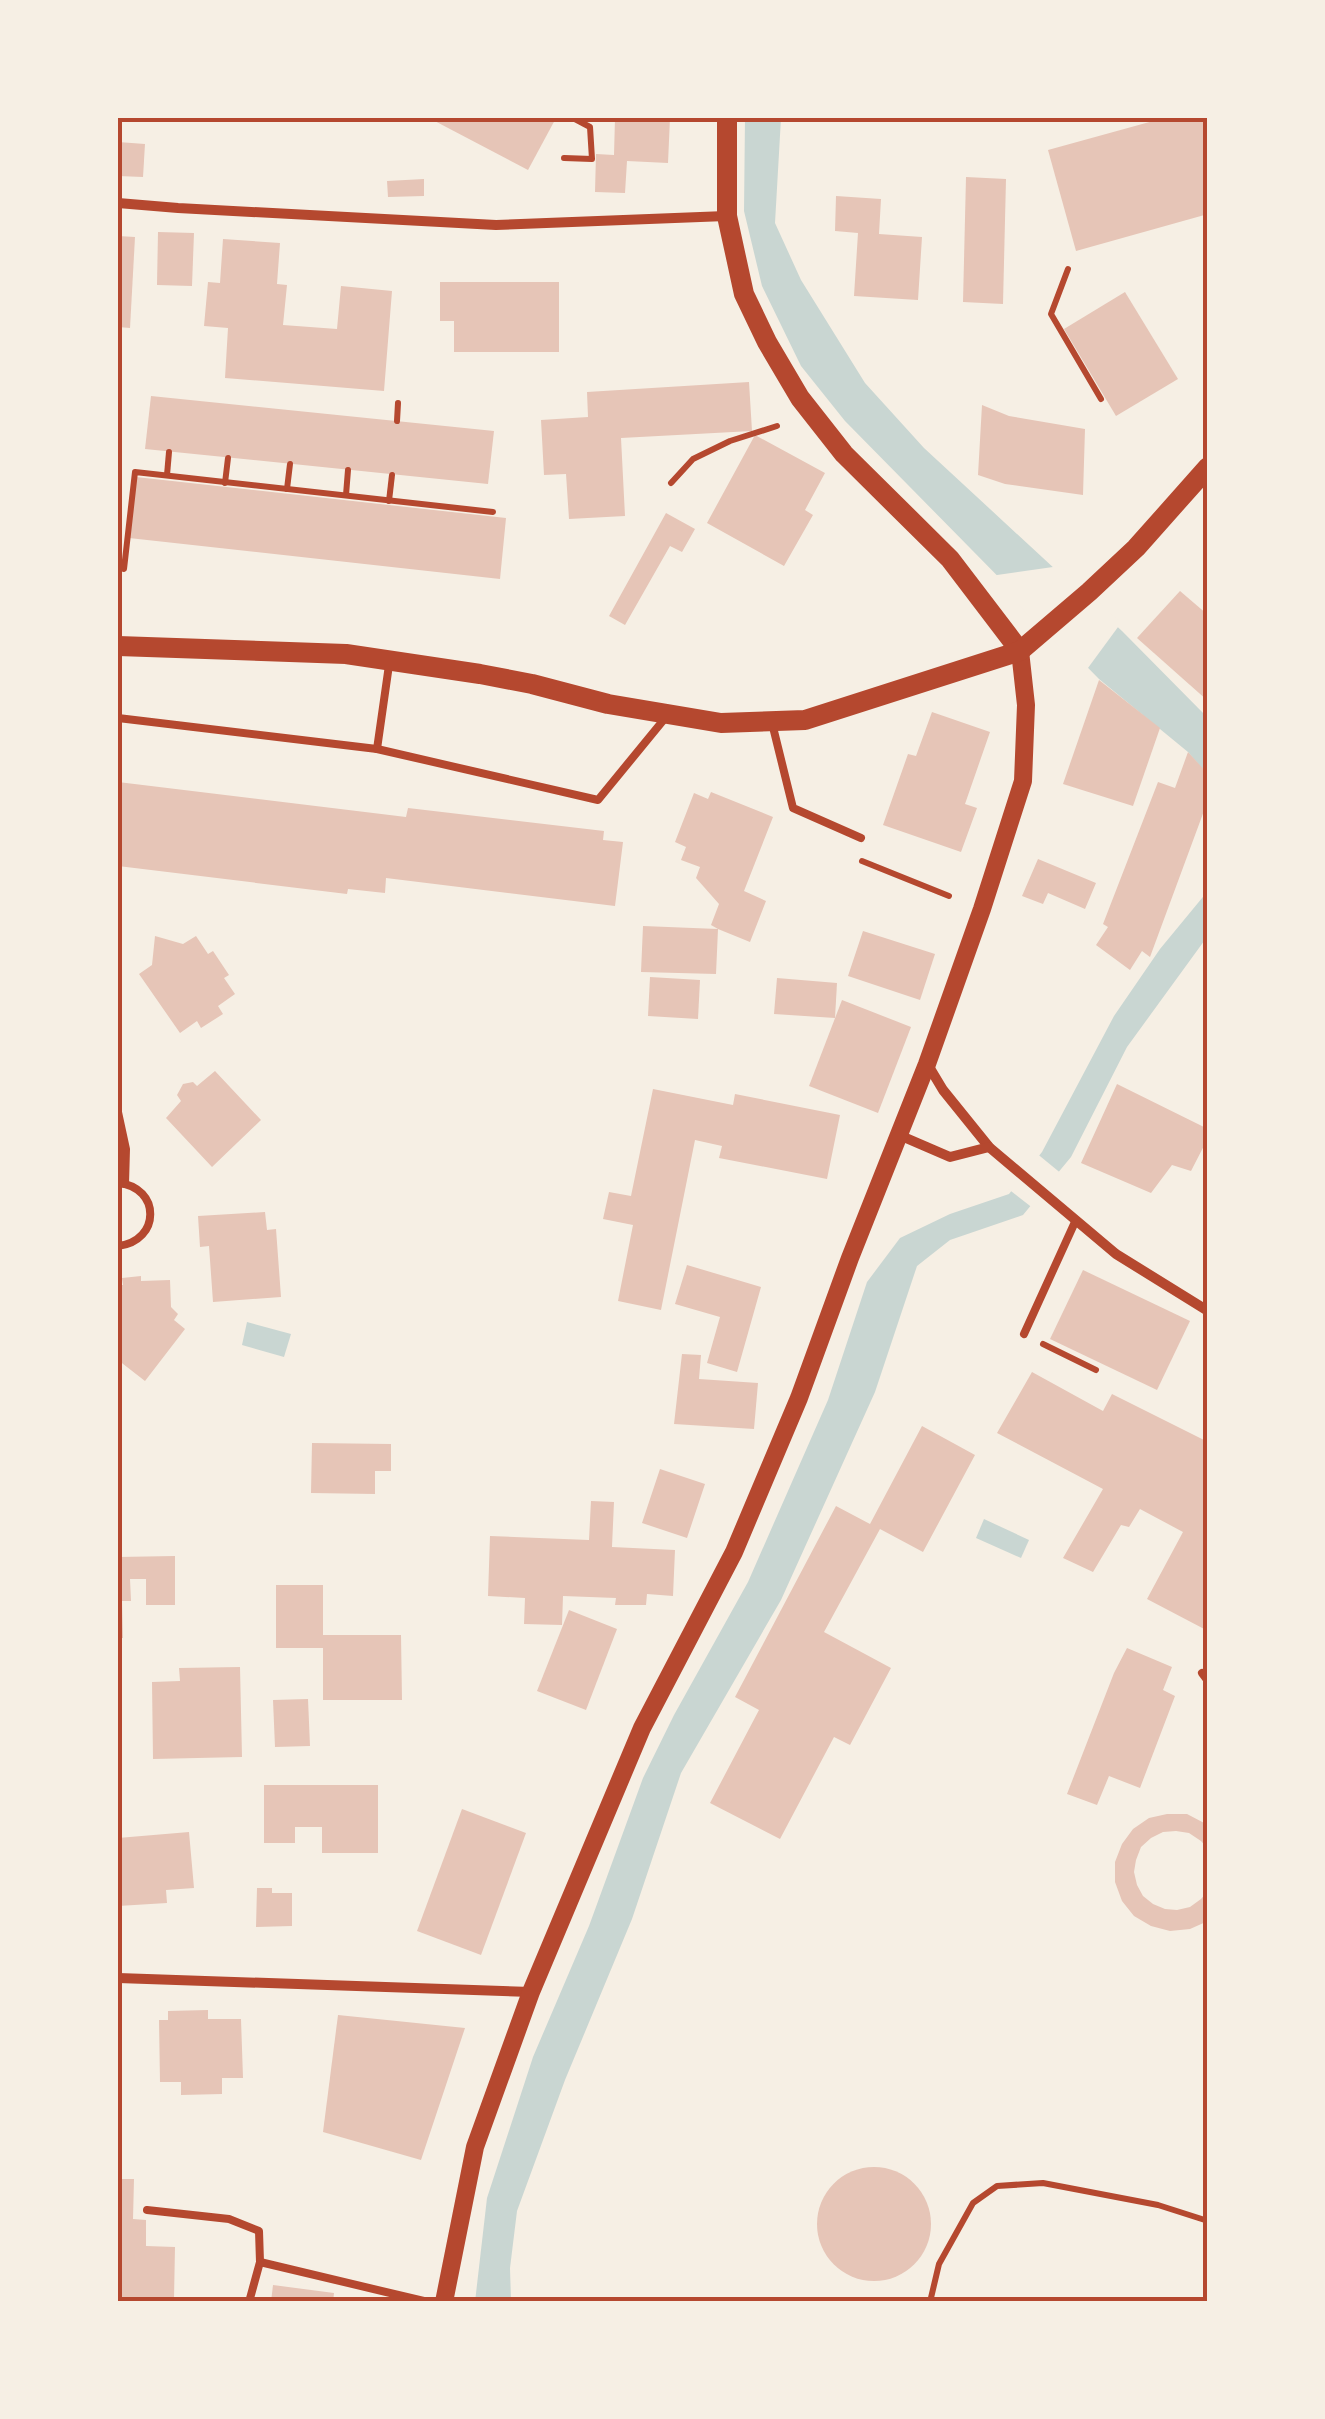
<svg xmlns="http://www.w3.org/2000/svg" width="1325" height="2419" font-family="Raleway,sans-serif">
<rect width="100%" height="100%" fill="#f6efe4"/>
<g fill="#c9d6d2">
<polygon points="745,118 781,118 775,223 801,280 865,383 924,448 1122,631 1207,717 1207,774 1188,752 1099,679 845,421 801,366 762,286 744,211"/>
<polygon points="1207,892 1207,937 1127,1047 1071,1157 1023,1215 950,1240 917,1266 875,1392 781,1600 681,1773 632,1919 565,2080 517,2211 510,2268 511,2301 475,2302 487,2198 533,2057 589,1926 643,1778 674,1715 748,1582 828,1400 867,1282 900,1238 950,1214 1009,1194 1042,1152 1114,1016 1160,949"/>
<polygon points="247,1322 291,1334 284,1357 242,1345"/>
<polygon points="984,1519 1029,1540 1021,1558 976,1538"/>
</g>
<g fill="#f6efe4">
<polygon points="1060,566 1121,623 1085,672 990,576"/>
<polygon points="1035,1152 1063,1175 1034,1209 1007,1188"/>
</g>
<g fill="#e6c5b7">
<polygon points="429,118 556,118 528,170"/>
<polygon points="615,118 670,118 668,163 627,161 625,193 595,192 596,154 614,155"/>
<polygon points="1164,118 1208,118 1208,214 1076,251 1048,150"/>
<polygon points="118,142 145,144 143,177 118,176"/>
<polygon points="966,177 1006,179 1003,304 963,302"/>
<polygon points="424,179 424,196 388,197 387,181"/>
<polygon points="836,196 881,199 879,234 922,237 918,300 854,296 858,233 835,231"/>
<polygon points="158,232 194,233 192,286 157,285"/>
<polygon points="118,236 135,237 130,328 118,327"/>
<polygon points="223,239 280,243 277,284 287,285 283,325 337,329 341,286 392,291 384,391 225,378 228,328 204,326 208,282 220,283"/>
<polygon points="440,282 559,282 559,352 454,352 454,321 440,321"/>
<polygon points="1125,292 1178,379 1116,416 1064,329"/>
<polygon points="749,382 752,431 621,438 625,516 569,519 566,474 544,475 541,420 588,417 587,392"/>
<polygon points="151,396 494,431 488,484 145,449"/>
<polygon points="982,405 1009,416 1085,429 1083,495 1005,484 978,475"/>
<polygon points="755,435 825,473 805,510 813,515 784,566 707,523"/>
<polygon points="136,477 506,518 500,579 129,538"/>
<polygon points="666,513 695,529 682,552 670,546 625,625 609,616"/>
<polygon points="1180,591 1208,615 1208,701 1137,638"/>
<polygon points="1099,680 1160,728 1133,806 1063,784"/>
<polygon points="932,712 990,732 965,804 977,808 961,852 883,825 908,754 916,756"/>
<polygon points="1188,752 1208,774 1208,800 1150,957 1142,951 1130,970 1096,945 1108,927 1103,924 1158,782 1175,788"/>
<polygon points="118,782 406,817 408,808 604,831 603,840 623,842 615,906 386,878 385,893 348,889 347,894 118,866"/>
<polygon points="711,792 773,817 744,891 766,901 750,942 718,929 716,974 641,972 643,926 718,929 711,925 719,904 696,878 700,867 681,860 686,847 675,842 694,793 708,799"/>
<polygon points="1038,859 1096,883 1085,909 1048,893 1043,904 1022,896"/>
<polygon points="863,931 935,954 920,1000 848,976"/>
<polygon points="155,936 183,944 196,936 208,954 213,951 229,975 224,978 235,994 218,1006 223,1014 201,1028 197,1021 180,1033 139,974 152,965"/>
<polygon points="650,977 700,980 698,1019 648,1016"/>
<polygon points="777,978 837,983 835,1018 774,1014"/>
<polygon points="842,1000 911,1027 878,1113 809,1086"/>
<polygon points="215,1071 261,1120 212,1167 166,1118 181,1101 177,1095 183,1084 193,1082 197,1086"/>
<polygon points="1117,1084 1208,1129 1208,1138 1191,1171 1172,1165 1151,1193 1081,1163"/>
<polygon points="653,1089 733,1105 735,1094 840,1115 827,1179 719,1158 722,1146 695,1140 661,1310 618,1301 633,1225 603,1219 609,1192 631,1196"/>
<polygon points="265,1212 267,1230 276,1229 281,1297 213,1302 209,1246 200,1247 198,1216"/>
<polygon points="687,1265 761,1287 737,1372 707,1363 720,1317 675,1304"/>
<polygon points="1083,1270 1190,1321 1157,1390 1050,1339"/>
<polygon points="141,1276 141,1281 170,1280 171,1307 178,1314 174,1320 185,1329 145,1381 118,1360 118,1285 123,1285 122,1278"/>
<polygon points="682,1354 701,1355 699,1379 758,1383 754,1429 674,1424"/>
<polygon points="1032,1372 1103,1411 1112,1394 1208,1442 1208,1631 1147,1599 1183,1532 1140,1509 1129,1527 1121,1525 1093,1572 1063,1558 1103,1489 997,1433"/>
<polygon points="922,1426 975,1455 923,1552 880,1529 824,1632 891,1668 850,1745 834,1737 780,1839 710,1803 759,1710 735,1697 836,1506 870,1524"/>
<polygon points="312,1443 391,1444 391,1471 375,1471 375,1494 311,1493"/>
<polygon points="660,1469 705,1484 687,1538 642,1523"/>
<polygon points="591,1501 614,1502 612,1547 675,1550 673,1596 647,1594 646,1605 615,1605 616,1598 563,1596 562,1625 524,1624 525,1598 488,1596 490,1536 589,1540"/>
<polygon points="175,1556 175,1605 146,1605 146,1579 130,1579 131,1601 122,1601 123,1638 118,1638 118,1557"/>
<polygon points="276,1585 323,1585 323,1635 401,1635 402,1700 323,1700 323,1648 276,1648"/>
<polygon points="569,1610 617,1629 586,1710 537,1691"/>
<polygon points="1127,1648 1172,1667 1163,1690 1175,1696 1140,1788 1109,1776 1097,1805 1067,1794 1114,1673"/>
<polygon points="240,1667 242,1757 153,1759 152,1682 180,1681 179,1668"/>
<polygon points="308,1699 310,1746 275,1747 273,1700"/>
<polygon points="264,1785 378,1785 378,1853 322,1853 322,1827 295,1827 295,1843 264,1843"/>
<polygon points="462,1809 526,1833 481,1955 417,1931"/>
<polygon points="1167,1814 1187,1814 1208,1825 1208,1849 1201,1841 1189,1833 1176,1831 1163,1832 1151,1838 1141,1847 1136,1860 1134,1872 1137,1885 1143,1896 1153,1904 1165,1909 1177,1910 1190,1907 1201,1899 1208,1891 1208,1921 1190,1929 1170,1931 1151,1926 1134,1916 1122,1901 1115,1882 1115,1862 1122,1844 1133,1829 1149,1818"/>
<polygon points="189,1832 194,1888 166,1890 167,1903 118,1906 118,1838"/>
<polygon points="257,1888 272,1888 272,1893 292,1893 292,1926 256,1927"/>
<polygon points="208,2010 208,2019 241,2019 243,2078 222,2078 222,2094 181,2095 181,2082 160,2082 159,2020 168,2020 168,2011"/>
<polygon points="338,2015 465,2028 421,2160 323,2132"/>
<circle cx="874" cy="2224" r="57"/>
<polygon points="118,2179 134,2179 133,2219 146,2220 146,2246 175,2247 174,2299 118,2299"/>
<polygon points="273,2285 334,2293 333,2302 271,2302"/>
</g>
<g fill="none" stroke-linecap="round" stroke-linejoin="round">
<g stroke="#b5482f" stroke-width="6">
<polyline points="564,158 592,159 590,127 573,118"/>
<polyline points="1068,269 1051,314 1101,399"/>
<polyline points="397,421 398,403"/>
<polyline points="167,475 169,452"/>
<polyline points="225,483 228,458"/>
<polyline points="671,483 693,459 730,441 777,426"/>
<polyline points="287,489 290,464"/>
<polyline points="346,495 348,470"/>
<polyline points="389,501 392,475"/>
<polyline points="124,569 135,472 493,512"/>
<polyline points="862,861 949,896"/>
<polyline points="1043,1344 1096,1370"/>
<polyline points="930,2302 939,2264 973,2203 997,2186 1043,2183 1158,2205 1208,2221"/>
</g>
<g stroke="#b5482f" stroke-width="8">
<polyline points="118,718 377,749 598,800 666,717"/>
<polyline points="772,723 793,808 861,838"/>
<polyline points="377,749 389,665"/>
<polyline points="118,1112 126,1149 125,1184"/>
<path d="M118,1183C161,1187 161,1241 118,1246"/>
<polyline points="1024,1334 1075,1222"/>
<polyline points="1202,1673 1208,1681"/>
<polyline points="147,2210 229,2219 259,2231 260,2262 428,2302"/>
<polyline points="249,2302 260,2262"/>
</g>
<g stroke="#b5482f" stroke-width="10">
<polyline points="118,203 178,208 496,225 726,216"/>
<polyline points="928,1065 943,1090 989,1147 1116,1254 1208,1311"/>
<polyline points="899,1135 950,1157 989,1147"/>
<polyline points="118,1978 531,1992"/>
</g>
<polyline stroke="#b5482f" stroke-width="18" points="444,2302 475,2147 531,1992 642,1728 734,1552 799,1398 850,1258 927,1064 982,909 1023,781 1026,705 1020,651"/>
<g stroke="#b5482f" stroke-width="20">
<polyline points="727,118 727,216 744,294 767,342 800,398 844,454 950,559 1020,651"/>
<polyline points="118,646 346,654 480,674 532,684 608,704 721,723 805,720 1020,651 1089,592 1136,548 1208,467"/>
</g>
</g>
<rect width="1325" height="2419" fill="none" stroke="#f6efe4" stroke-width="240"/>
<rect x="120" y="120" width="1085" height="2179" fill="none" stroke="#b5482f" stroke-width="4"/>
</svg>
